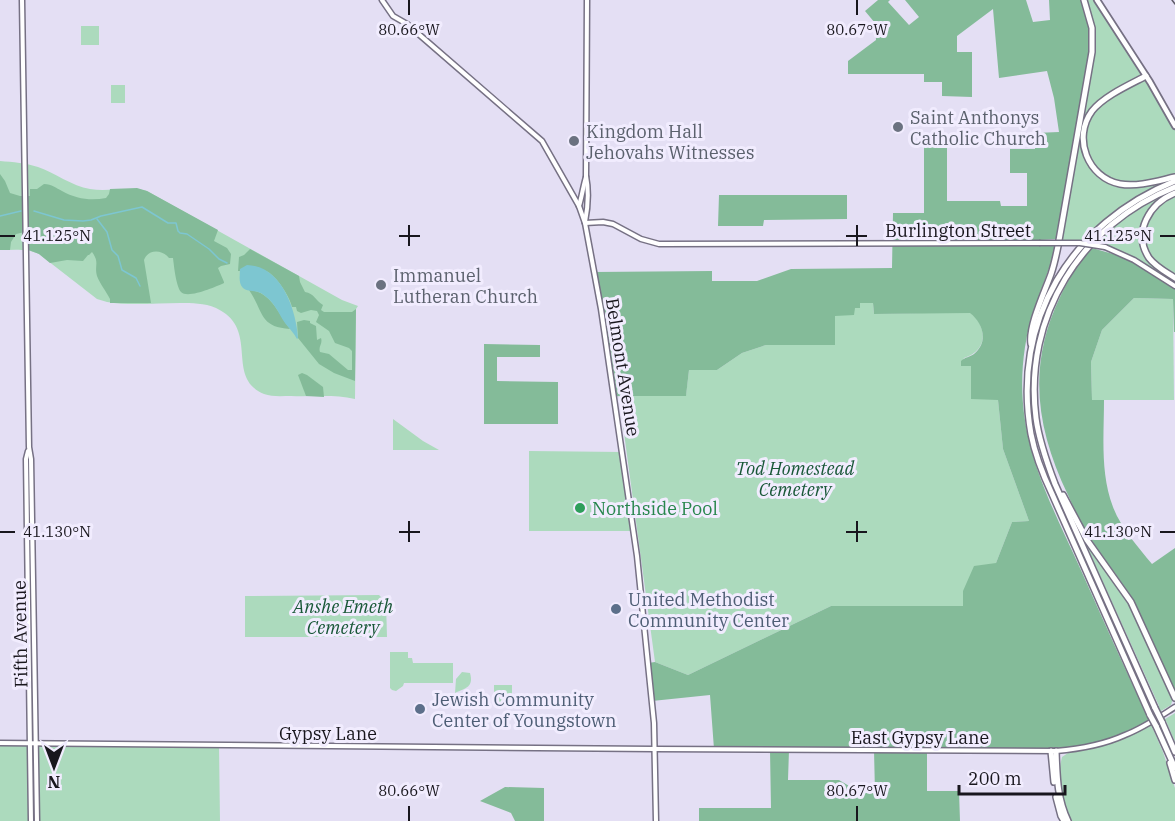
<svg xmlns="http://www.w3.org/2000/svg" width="1175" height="821" font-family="'IBM Plex Serif',serif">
<rect width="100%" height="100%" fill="#e4dff4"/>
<g fill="#acdabd">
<polygon points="1084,0 1097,0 1175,126 1175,286 1108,245 1091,244 1081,240 1062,240"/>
<rect x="81" y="26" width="18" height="19"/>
<rect x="111" y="85" width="14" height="18"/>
<path d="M0,161C13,162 26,163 38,167C55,173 72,186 90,189C109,192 128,186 147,191L342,300L358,306L356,309L355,399C334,394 312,397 291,396C282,396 272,397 264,394C224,377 261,329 216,308C204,303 192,303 180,303C157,303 129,306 107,302L97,299L39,254C27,248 13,250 0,250Z"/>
<polygon points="1134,298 1173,299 1174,400 1092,400 1091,362 1102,330"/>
<path d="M860,303H873L874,314L970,312C988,327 988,351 964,358L961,366H971L998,400L1003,449L1029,521L1012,522L996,563L963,606H831L688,675L655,662L619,396L686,395L689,370H717L742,353L766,345H835V315L855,308Z"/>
<polygon points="393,419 423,441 439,450 393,450"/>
<polygon points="29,447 31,459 36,743 219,745 220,821 0,821 0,743 30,744 26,459"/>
<polygon points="529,451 622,452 634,531 529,531"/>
<polygon points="1084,537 1129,603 1173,698 1171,705 1161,711 1165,719 1175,713 1175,742 1166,721 1162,722 1155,708 1159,706 1083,538"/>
<polygon points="379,595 386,602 387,637 245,637 245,596"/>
<polygon points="408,652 408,658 412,658 413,663 453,663 453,683 404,683 403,686 396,691 392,690 390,688 390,652"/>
<path d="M462,672L470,673C474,687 466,688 455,693L456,679Z"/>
<polygon points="494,685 512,685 512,703 510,702 494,702"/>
<path d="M1150,722L1163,752L1175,788V821H1072C1061,805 1057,775 1062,757L1071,751Z"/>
</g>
<g fill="#84bb99" fill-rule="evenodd">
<path d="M878,0H890L888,2L909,25L919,17L905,0H1026L1033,22L1050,20L1049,0H1084L1090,26L1089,53L1057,239L1040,240V246H1056C1047,280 1030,312 1025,347C1012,433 1046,493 1080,568C1103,620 1126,671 1150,722L1126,735L1077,749L927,750V791H959L960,821H699V808H771L770,750L714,749L710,695L652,701L648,663L655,662L688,675L831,606H963V591L974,566L996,563L1012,522L1029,521L1003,449L998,400L971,399V366H961V361C965,357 970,357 974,354C989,342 983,323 970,313L874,314L873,303H860V308H855L854,315L835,316V345H766L742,353L717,370H689L686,396H619L614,397L594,272L712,271V281H757L791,269L892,268L893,213H924V133H947V201H1000L1001,206H1027V173H1010V149H1035V133L1059,132L1054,98L1047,71L999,78L993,9L957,36V52H972V97L942,96V82H924V74H848V61L876,40L875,23L865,11ZM789,750H874L875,793H861L839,780H788Z"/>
<path d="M0,174L5,181L10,193L20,196H30V189H37L44,184C52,184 56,188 62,191C76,199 91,201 106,198L109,194L110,189L137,188L147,191L218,230L214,241L227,248L231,254L230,264L221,266L218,268L224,282V283C215,287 188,299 181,292C176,286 174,266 173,258H169C162,249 148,249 144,260L151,303H110V299C106,291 100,284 97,276C94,265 100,263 92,252L89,255H88L83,261L67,260L50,263L39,254L26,249L25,232L16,234L11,242L10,250H0Z"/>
<polygon points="719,195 847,195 847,219 764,220 763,226 718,226"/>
<path d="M1092,248L1134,260L1175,286V332H1174L1173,299L1134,298L1102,330L1091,362L1092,400H1104C1104,435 1100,473 1113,507C1121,528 1138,547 1152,564L1175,548V691C1160,658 1146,623 1128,592C1114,570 1097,551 1084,528C1078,518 1073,506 1068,495C1036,428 1027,366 1060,297C1068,280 1079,262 1092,248Z"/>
<path d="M250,249L299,276L300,282L305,292C314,293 316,301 323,305L321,310L324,312H352L356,309L355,381L334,373L319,364L298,338L297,322L304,320L310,321V323L316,326L317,340L321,338C323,344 318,346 320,352L329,354L348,370H352V351L349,348L335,343L329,331L316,322L319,315L317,311L311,310L301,313L297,311L296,307H292C290,297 276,275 266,271C259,269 248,270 240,269V271H238L239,257L244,255Z"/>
<path d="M249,290C272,292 278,314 290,329C259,327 264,312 249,290Z"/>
<polygon points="484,344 540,345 540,357 497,357 497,381 558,382 558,424 484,424"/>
<polygon points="302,373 307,375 323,387 324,397 306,396 298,375"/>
<polygon points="505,787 544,788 544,821 515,821 511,813 480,801"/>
</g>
<path fill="#7dc6d1" d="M247,265C282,266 296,310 298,338L297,339C294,333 289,328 285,323C277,311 275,302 261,293C255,290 248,292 243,288C238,283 240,275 240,269Z"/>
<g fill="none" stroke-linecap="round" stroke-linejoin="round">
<g stroke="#7dc6d1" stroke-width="1.5">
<polyline points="34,211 64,220 83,221 91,220 101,216 142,207 168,223 176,223 178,231 180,233 187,234 209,249 219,259 227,263"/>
<polyline points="0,216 21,211"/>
<polyline points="97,219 107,232 112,250 118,256 122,270 136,278 140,286"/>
</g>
<g stroke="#767184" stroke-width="7">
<g id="tertiary">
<polyline points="22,0 29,447 31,459 37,821"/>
<polyline points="585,223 603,222 613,224 641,239 659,244 1039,243"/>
<polyline points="1105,247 1134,260 1175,286"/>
<polyline points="28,451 26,459 31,821"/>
<polyline points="0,743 655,749"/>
</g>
</g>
<g stroke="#767184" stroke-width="7">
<g id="secondary">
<polyline points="382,0 393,16 407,24 542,141 579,206 585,223 601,309 637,556 654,723 656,821"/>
<path d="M579,206C582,196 583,187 586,177"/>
<path d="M585,222C588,207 589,191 586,176L587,0"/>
<path d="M655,749L1056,751C1080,749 1103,745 1125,735C1143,728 1159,717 1175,707"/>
</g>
</g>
<g stroke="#767184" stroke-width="8">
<polyline id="primary" points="1097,0 1150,82 1175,126"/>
</g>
<g stroke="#767184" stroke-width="8">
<g id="motorway">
<path d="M1146,76C1129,85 1104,96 1092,111C1072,138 1088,178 1120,184C1138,187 1157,181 1175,177"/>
<path d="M1175,193C1150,203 1132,232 1149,258C1156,267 1166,272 1175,278"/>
<path d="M1031,344C1028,327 1045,291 1051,274C1054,265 1056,256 1058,246L1092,52V28L1084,0"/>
<polyline points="1063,495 1087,540 1131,602 1175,698"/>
<path d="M1155,708L1055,484C1047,463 1039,441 1036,418C1023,317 1081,224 1175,187"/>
<path d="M1150,715L1052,494C1043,475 1035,455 1031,434C1011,321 1071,223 1175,181"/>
<polyline points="1162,722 1175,752"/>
<polyline points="1156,726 1175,768"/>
<polyline points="1051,751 1054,782"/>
<path d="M1056,751C1057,776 1057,798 1068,821"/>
<polyline points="1170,763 1175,780"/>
<polyline points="1056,797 1061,816 1064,821"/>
</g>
</g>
<use href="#tertiary" stroke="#fff" stroke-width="4"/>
<use href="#secondary" stroke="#fff" stroke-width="4"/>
<use href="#primary" stroke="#fff" stroke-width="4.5"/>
<use href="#motorway" stroke="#fff" stroke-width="5"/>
<polyline stroke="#5e5b67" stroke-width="1.5" points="1172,0 1175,4"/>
<g stroke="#767184" stroke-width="7" stroke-linecap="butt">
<polyline id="tertiary-bridge" points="1039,243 1080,243 1105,247"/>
</g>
<g stroke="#767184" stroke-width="8" stroke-linecap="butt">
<g id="motorway-bridge">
<polyline points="1155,708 1162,722"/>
<polyline points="1150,715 1156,726"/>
</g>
</g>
<use href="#tertiary-bridge" stroke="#fff" stroke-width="4"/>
<use href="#motorway-bridge" stroke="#fff" stroke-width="5"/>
</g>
<path fill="none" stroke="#18161d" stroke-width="2" d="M409,0V15M857,0V15M409,225V246M857,225V246M0,236H15M399,236H420M846,236H867M1160,236H1175M409,521V542M857,521V542M0,532H15M399,532H420M846,532H867M1160,532H1175M409,806V821M857,806V821"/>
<g fill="#6b7280" stroke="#f1ecfe" stroke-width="2">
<circle cx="898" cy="127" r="6"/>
<circle cx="574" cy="141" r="6"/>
<circle cx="381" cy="285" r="6"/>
</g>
<circle fill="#2e9e5b" stroke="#f1ecfe" stroke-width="2" cx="580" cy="508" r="6"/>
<g fill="#5c6f8a" stroke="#f1ecfe" stroke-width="2">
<circle cx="616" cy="609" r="6"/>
<circle cx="420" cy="709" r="6"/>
</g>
<g text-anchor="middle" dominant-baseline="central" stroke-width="6" stroke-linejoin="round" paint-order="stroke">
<g font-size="18" fill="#5b616d" stroke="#f1ecfe" text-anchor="start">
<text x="910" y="117">Saint Anthonys<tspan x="910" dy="21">Catholic Church</tspan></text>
<text x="586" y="131">Kingdom Hall<tspan x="586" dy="21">Jehovahs Witnesses</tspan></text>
<text x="393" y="275">Immanuel<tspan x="393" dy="21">Lutheran Church</tspan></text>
</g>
<g font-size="18" fill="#18161d" stroke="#f1ecfe">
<text x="958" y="230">Burlington Street</text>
<text transform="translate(623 367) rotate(81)">Belmont Avenue</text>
<text transform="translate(20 634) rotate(-91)">Fifth Avenue</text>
<text x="328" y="733">Gypsy Lane</text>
<text x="920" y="737">East Gypsy Lane</text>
</g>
<g font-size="18" font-style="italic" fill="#195838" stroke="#f1ecfe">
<text x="795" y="468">Tod Homestead<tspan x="795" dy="21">Cemetery</tspan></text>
<text x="343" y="606">Anshe Emeth<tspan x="343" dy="21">Cemetery</tspan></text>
</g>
<g font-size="18" fill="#27864d" stroke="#f1ecfe" text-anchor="start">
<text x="592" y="508">Northside Pool</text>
</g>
<g font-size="18" fill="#4e5e75" stroke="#f1ecfe" text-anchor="start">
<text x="628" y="599">United Methodist<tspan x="628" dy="21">Community Center</tspan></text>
<text x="432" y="699">Jewish Community<tspan x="432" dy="21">Center of Youngstown</tspan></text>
</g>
</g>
<g font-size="15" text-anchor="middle" fill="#18161d" stroke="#f1ecfe" stroke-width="6" stroke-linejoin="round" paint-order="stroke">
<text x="409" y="35">80.66°W</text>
<text x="857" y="35">80.67°W</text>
<text x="1118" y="241">41.125°N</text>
<text x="57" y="241">41.125°N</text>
<text x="1118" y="537">41.130°N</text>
<text x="57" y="537">41.130°N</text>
<text x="409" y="796">80.66°W</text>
<text x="857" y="796">80.67°W</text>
</g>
<g transform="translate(54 767) rotate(180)" stroke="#f1ecfe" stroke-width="4.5" paint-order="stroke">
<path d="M0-4.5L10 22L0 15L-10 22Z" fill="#18161d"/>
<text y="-9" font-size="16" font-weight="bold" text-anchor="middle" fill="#18161d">N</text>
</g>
<path d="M959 785v9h106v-9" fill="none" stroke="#18161d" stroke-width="3"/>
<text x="968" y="785" font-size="18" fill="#18161d" stroke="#f1ecfe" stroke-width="4.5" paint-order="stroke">200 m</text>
</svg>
